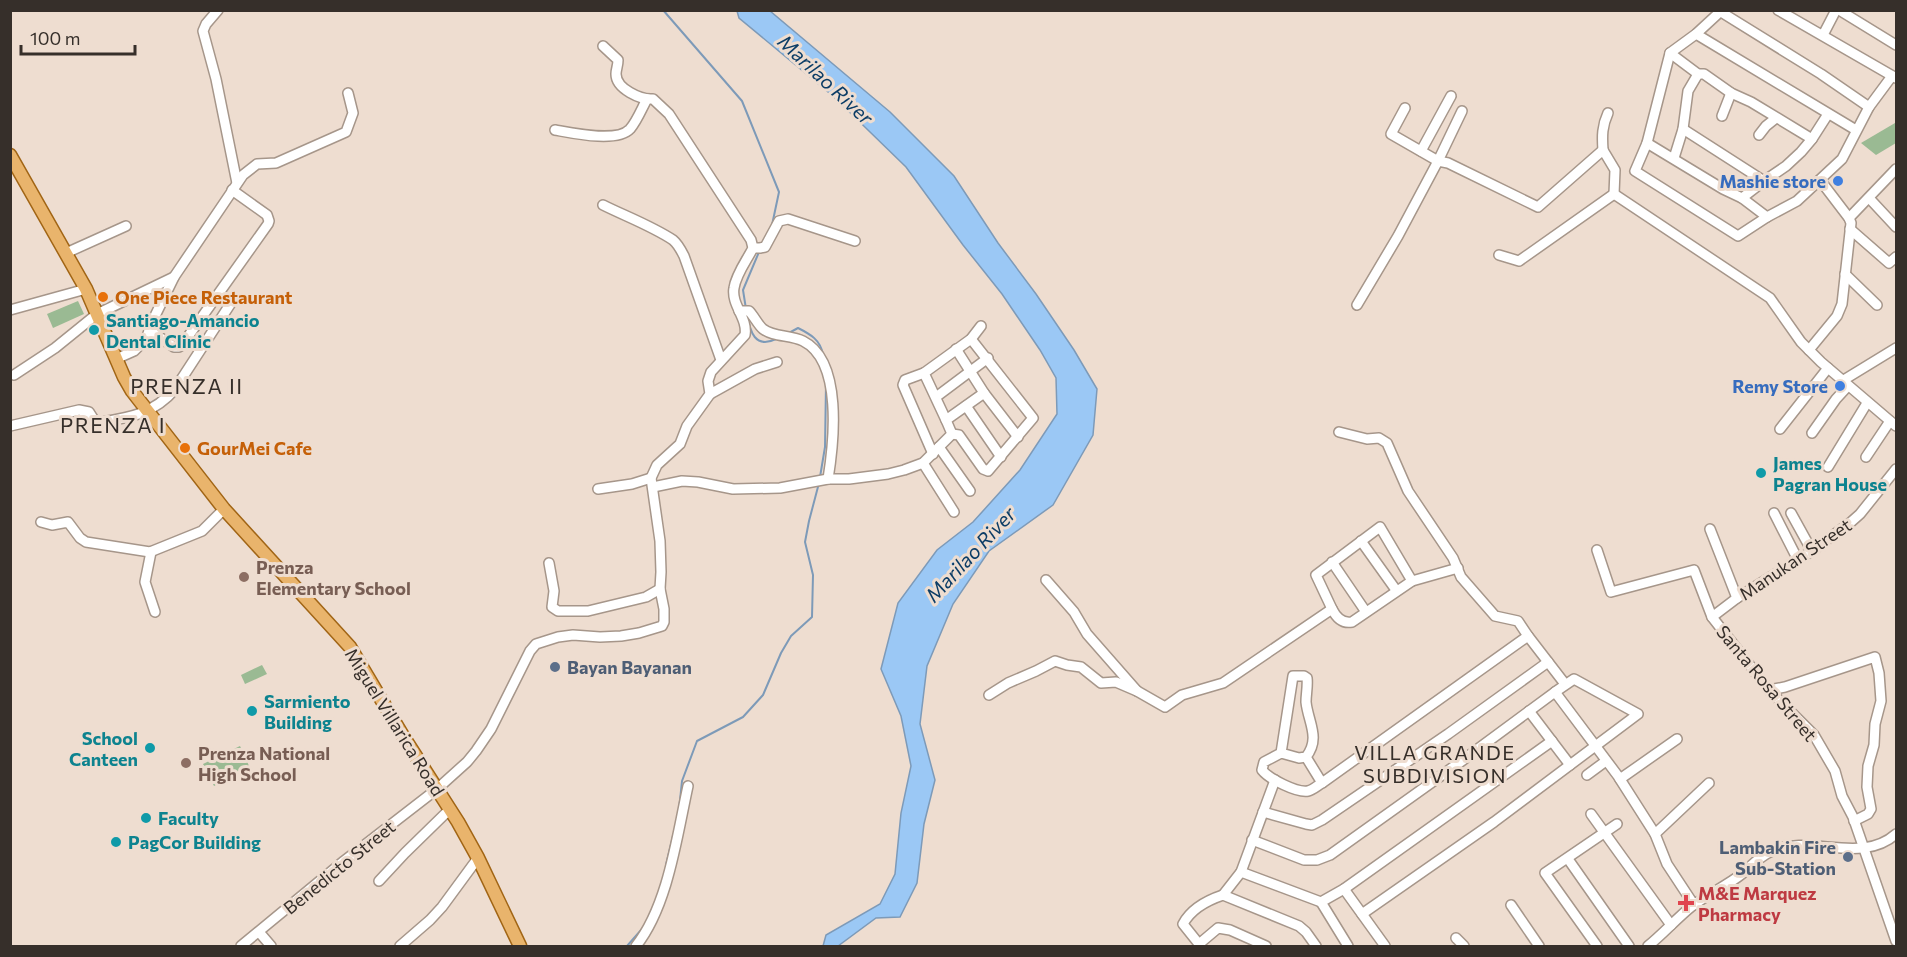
<svg xmlns="http://www.w3.org/2000/svg" width="1907" height="957" font-family="Commissioner,sans-serif">
<rect width="100%" height="100%" fill="#eeddd0"/>
<g fill="#9aba93">
<polygon points="1895,123 1896,126 1896,143 1876,155 1861,143"/>
<polygon points="78,301 84,314 53,328 47,314"/>
<polygon points="262,665 267,674 245,684 241,675"/>
<polygon points="240,746 250,768 214,786 203,764"/>
</g>
<polygon fill="#9bc8f5" stroke="#7d9ab8" stroke-width="1.5" points="737,11 770,11 890,112 954,176 998,243 1036,294 1074,350 1097,389 1093,435 1053,505 989,551 953,604 927,666 920,724 935,780 924,824 917,883 900,917 876,918 838,946 823,946 826,935 880,904 895,874 901,813 911,766 901,716 881,669 898,603 937,550 973,522 1020,470 1057,414 1056,378 1040,350 1002,294 963,245 906,167 834,97 739,18"/>
<g fill="none" stroke-linecap="round" stroke-linejoin="round">
<g stroke="#7d9ab8" stroke-width="2">
<polyline points="663,10 742,101 779,192 772,225"/>
<polyline points="746,309 743,290 759,252"/>
<path d="M747,314C750,332 755,349 776,339"/>
<path d="M787,334L798,328C810,334 821,340 823,355"/>
<polyline points="820,477 825,447 826,384"/>
<polyline points="679,810 682,781 697,741 743,717 763,695 781,653 791,636 812,617 813,575 805,542 809,521 819,483"/>
<polyline points="666,865 673,836"/>
<polyline points="627,946 642,929"/>
</g>
<g stroke="#a6968a" stroke-width="12">
<g id="minor">
<polyline points="218,10 206,24 203,31 216,79 237,183"/>
<polyline points="1722,10 1696,34 1670,53 1647,143 1635,171 1738,236 1767,217 1797,201 1842,159 1869,107 1892,76"/>
<polyline points="1778,10 1896,78"/>
<polyline points="1839,10 1896,45"/>
<polyline points="1721,12 1821,74 1869,107"/>
<polyline points="1696,34 1856,130"/>
<polyline points="1823,35 1836,10"/>
<polyline points="1670,53 1698,74 1704,74 1731,93 1751,102 1812,139"/>
<polyline points="1405,108 1391,134 1438,161 1462,111"/>
<polyline points="1722,116 1731,93"/>
<polyline points="1683,129 1764,181"/>
<path d="M555,130C572,133 617,143 630,129C637,121 642,108 647,99"/>
<polyline points="1759,135 1766,126 1776,118"/>
<polyline points="1647,143 1723,189 1742,198 1767,217"/>
<path d="M1603,150C1602,136 1602,126 1608,113"/>
<polyline points="1421,151 1451,96"/>
<polyline points="1674,158 1683,129 1688,91 1698,74"/>
<polyline points="1614,194 1770,298 1801,342 1821,362 1896,426"/>
<polyline points="1742,198 1764,181 1786,166 1801,152 1812,139 1828,114"/>
<polyline points="1869,198 1896,227"/>
<path d="M603,205C625,216 652,226 673,240C678,244 681,250 684,256L721,360"/>
<polyline points="1849,218 1896,169"/>
<polyline points="1850,229 1889,263 1896,257"/>
<polyline points="753,248 760,248 765,247 779,221 788,219 855,241"/>
<polyline points="66,253 126,226"/>
<polyline points="1499,255 1519,261 1614,194"/>
<polyline points="1845,274 1877,305"/>
<polyline points="1357,305 1398,236 1438,161 1448,163 1538,207 1603,150 1615,170 1614,194"/>
<polyline points="10,310 86,289"/>
<path d="M739,311H749C754,316 758,325 763,329C773,337 791,335 803,341C843,361 834,442 828,479"/>
<polyline points="149,330 174,347 179,347 182,345 268,224 269,221 267,215 232,190"/>
<polyline points="1809,350 1837,316 1842,304 1851,223 1849,218 1820,180"/>
<polyline points="116,359 134,351 146,339 153,320 174,277 243,175 257,164 276,163 346,132 353,113 348,93"/>
<polyline points="924,373 905,380 903,385 933,454"/>
<polyline points="14,375 55,348 97,314 174,277"/>
<polyline points="1842,381 1896,348"/>
<polyline points="984,393 1018,437"/>
<polyline points="710,394 755,369 777,362"/>
<polyline points="936,397 988,358"/>
<polyline points="966,406 1001,457"/>
<polyline points="946,420 924,373 971,339 981,326"/>
<path d="M10,426L79,410L89,412L96,423C127,418 153,415 175,389L231,303"/>
<polyline points="1780,429 1828,368"/>
<polyline points="1339,432 1367,439 1379,438 1387,443 1408,491 1453,558 1461,577 1495,616 1518,621 1528,636 1565,684"/>
<polyline points="1812,433 1836,399 1848,386"/>
<polyline points="952,434 959,435 983,469 988,471 1033,418 971,339"/>
<polyline points="939,447 970,491"/>
<polyline points="1866,457 1890,421"/>
<polyline points="923,463 954,512"/>
<polyline points="1828,467 1867,403"/>
<polyline points="653,487 682,481 698,482 733,489 780,488 828,479 849,479 888,474 904,470 923,463 952,434 946,420 984,393 956,349"/>
<polyline points="598,489 632,484 651,478"/>
<polyline points="1774,513 1798,560"/>
<polyline points="1791,513 1812,551"/>
<polyline points="41,522 52,525 68,522 80,538 86,542 150,552 202,531 224,509"/>
<polyline points="1710,529 1737,598"/>
<polyline points="1361,541 1396,590"/>
<polyline points="1597,550 1611,592 1694,570 1712,617 1769,690 1814,735 1835,771 1842,796 1853,817 1896,941"/>
<polyline points="151,552 145,582 155,612"/>
<polyline points="1332,562 1366,612"/>
<polyline points="549,563 554,591 552,607 558,611 588,611 646,597 660,589"/>
<polyline points="1046,580 1074,612 1087,634 1137,691"/>
<polyline points="1332,609 1316,575 1380,527 1412,581"/>
<polyline points="1712,617 1737,598 1812,551 1851,522 1860,514 1896,469"/>
<polyline points="1769,690 1785,687 1875,657 1879,673 1881,701 1875,724 1874,745 1868,766 1867,787 1871,809 1868,814 1854,821"/>
<polyline points="1555,692 1618,776 1655,834 1667,864 1694,905"/>
<path d="M989,695L1008,683L1036,671L1055,661L1067,665L1081,667L1101,683L1116,682L1137,691L1165,707L1182,695L1223,683L1332,609C1336,617 1342,624 1352,622L1412,581L1458,568"/>
<polyline points="1529,711 1570,765"/>
<path d="M1281,753L1299,758L1306,757C1321,738 1308,722 1306,702C1306,694 1308,686 1307,678L1304,676H1293L1281,753L1264,762L1262,770C1269,779 1297,793 1308,791C1313,790 1318,785 1322,783L1528,636"/>
<polyline points="1306,757 1322,783"/>
<polyline points="1587,775 1606,761"/>
<polyline points="1620,779 1677,739"/>
<polyline points="1263,812 1306,824 1312,825 1322,820 1448,734 1548,662"/>
<polyline points="1591,814 1671,925"/>
<polyline points="1655,834 1709,783"/>
<polyline points="1252,840 1304,860 1317,860 1330,855 1463,760 1555,692 1574,679 1638,714 1494,822 1362,914"/>
<polyline points="1568,859 1629,946"/>
<polyline points="1241,872 1321,902 1344,889 1552,741"/>
<polyline points="379,881 405,853 450,809"/>
<polyline points="1344,889 1385,946"/>
<polyline points="1223,895 1241,872 1275,780"/>
<polyline points="1321,902 1348,946"/>
<polyline points="1511,905 1539,946"/>
<polyline points="259,932 271,946"/>
<polyline points="1456,938 1464,946"/>
<polyline points="1199,944 1218,928 1230,930 1266,946"/>
<path d="M241,946L344,861L437,789L467,762L476,751L491,729L530,651L536,644L558,637L573,635L600,637L621,636L639,633L662,626L664,622V609L660,589L661,572L660,541L651,478L657,465L680,444L687,426L710,394L708,381L711,372L745,335C748,318 731,305 734,288C736,274 747,260 753,248L751,240L669,114L653,99C641,100 616,89 616,74C616,69 618,66 618,60L603,46"/>
<polyline points="400,946 430,920 442,907 478,858"/>
<path d="M636,946C668,906 677,836 688,786"/>
<path d="M1199,946V944L1183,924C1191,909 1208,900 1223,895L1299,926L1306,932L1316,946"/>
<polyline points="1597,946 1545,873 1617,824"/>
<path d="M1648,946C1663,934 1677,918 1692,906C1708,894 1727,886 1743,873C1752,865 1760,856 1772,851C1811,834 1861,865 1896,834"/>
</g>
</g>
<g stroke="#a16515" stroke-width="15">
<polyline id="major" points="10,155 86,289 124,377 132,391 224,509 350,647 403,736 458,822 478,858 520,946"/>
</g>
<use href="#minor" stroke="#fff" stroke-width="9"/>
<use href="#major" stroke="#e9b46c" stroke-width="12"/>
</g>
<g fill="#3f7fe0" stroke="#eeddd0" stroke-width="2">
<circle cx="1838" cy="181" r="6"/>
<circle cx="1840" cy="386" r="6"/>
</g>
<g fill="#e8710a" stroke="#eeddd0" stroke-width="2">
<circle cx="103" cy="297" r="6"/>
<circle cx="185" cy="448" r="6"/>
</g>
<g fill="#0f9aa8" stroke="#eeddd0" stroke-width="2">
<circle cx="94" cy="330" r="6"/>
<circle cx="1761" cy="473" r="6"/>
<circle cx="252" cy="711" r="6"/>
<circle cx="150" cy="748" r="6"/>
<circle cx="146" cy="818" r="6"/>
<circle cx="116" cy="842" r="6"/>
</g>
<g fill="#8d6e63" stroke="#eeddd0" stroke-width="2">
<circle cx="244" cy="577" r="6"/>
<circle cx="186" cy="763" r="6"/>
</g>
<g fill="#5c6f8a" stroke="#eeddd0" stroke-width="2">
<circle cx="555" cy="667" r="6"/>
<circle cx="1848" cy="857" r="6"/>
</g>
<path fill="#e0444e" stroke="#eeddd0" stroke-width="2" d="M1683 894h6v6h6v6h-6v6h-6v-6h-6v-6h6z"/>
<g text-anchor="middle" dominant-baseline="central" stroke-width="6" stroke-linejoin="round" paint-order="stroke">
<g font-size="18" font-weight="bold" fill="#366cbe" stroke="#eeddd0" text-anchor="end">
<text x="1826" y="181">Mashie store</text>
<text x="1828" y="386">Remy Store</text>
</g>
<g font-size="18" font-weight="bold" fill="#c56008" stroke="#eeddd0" text-anchor="start">
<text x="115" y="297">One Piece Restaurant</text>
<text x="197" y="448">GourMei Cafe</text>
</g>
<g font-size="18" font-weight="bold" fill="#0d838f" stroke="#eeddd0" text-anchor="start">
<text x="106" y="320">Santiago-Amancio<tspan x="106" dy="21">Dental Clinic</tspan></text>
<text x="1773" y="463">James<tspan x="1773" dy="21">Pagran House</tspan></text>
<text x="264" y="701">Sarmiento<tspan x="264" dy="21">Building</tspan></text>
<text x="138" y="738" text-anchor="end">School<tspan x="138" dy="21">Canteen</tspan></text>
<text x="158" y="818">Faculty</text>
<text x="128" y="842">PagCor Building</text>
</g>
<g font-size="18" fill="#362f2a" stroke="#eeddd0">
<text transform="translate(1795 559) rotate(-34)">Manukan Street</text>
<text transform="translate(1767 683) rotate(50)">Santa Rosa Street</text>
<text transform="translate(395 722) rotate(58)">Miguel Villarica Road</text>
<text transform="translate(339 867) rotate(-39)">Benedicto Street</text>
</g>
<g font-size="18" font-weight="bold" fill="#785e54" stroke="#eeddd0" text-anchor="start">
<text x="256" y="567">Prenza<tspan x="256" dy="21">Elementary School</tspan></text>
<text x="198" y="753">Prenza National<tspan x="198" dy="21">High School</tspan></text>
</g>
<g font-size="18" font-weight="bold" fill="#4e5e75" stroke="#eeddd0" text-anchor="start">
<text x="567" y="667">Bayan Bayanan</text>
<text x="1836" y="847" text-anchor="end">Lambakin Fire<tspan x="1836" dy="21">Sub-Station</tspan></text>
</g>
<g font-size="18" font-weight="bold" fill="#be3a42" stroke="#eeddd0" text-anchor="start">
<text x="1698" y="893">M&amp;E Marquez<tspan x="1698" dy="21">Pharmacy</tspan></text>
</g>
<g font-size="20" font-style="italic" fill="#0c3d66" stroke="#eeddd0">
<text transform="translate(826 79) rotate(43)">Marilao River</text>
<text transform="translate(970 554) rotate(-47)">Marilao River</text>
</g>
<g font-size="20" letter-spacing="1.5" fill="#362f2a" stroke="#eeddd0">
<text x="1435" y="752">VILLA GRANDE<tspan x="1435" dy="23">SUBDIVISION</tspan></text>
</g>
<g font-size="21" letter-spacing="1.5" fill="#362f2a" stroke="#eeddd0">
<text x="187" y="385">PRENZA II</text>
<text x="113" y="424">PRENZA I</text>
</g>
</g>
<rect width="1907" height="957" fill="none" stroke="#362f2a" stroke-width="24"/>
<path d="M21 45v9h114v-9" fill="none" stroke="#362f2a" stroke-width="3"/>
<text x="30" y="45" font-size="18" fill="#362f2a" stroke="#eeddd0" stroke-width="4.5" paint-order="stroke">100 m</text>
</svg>
